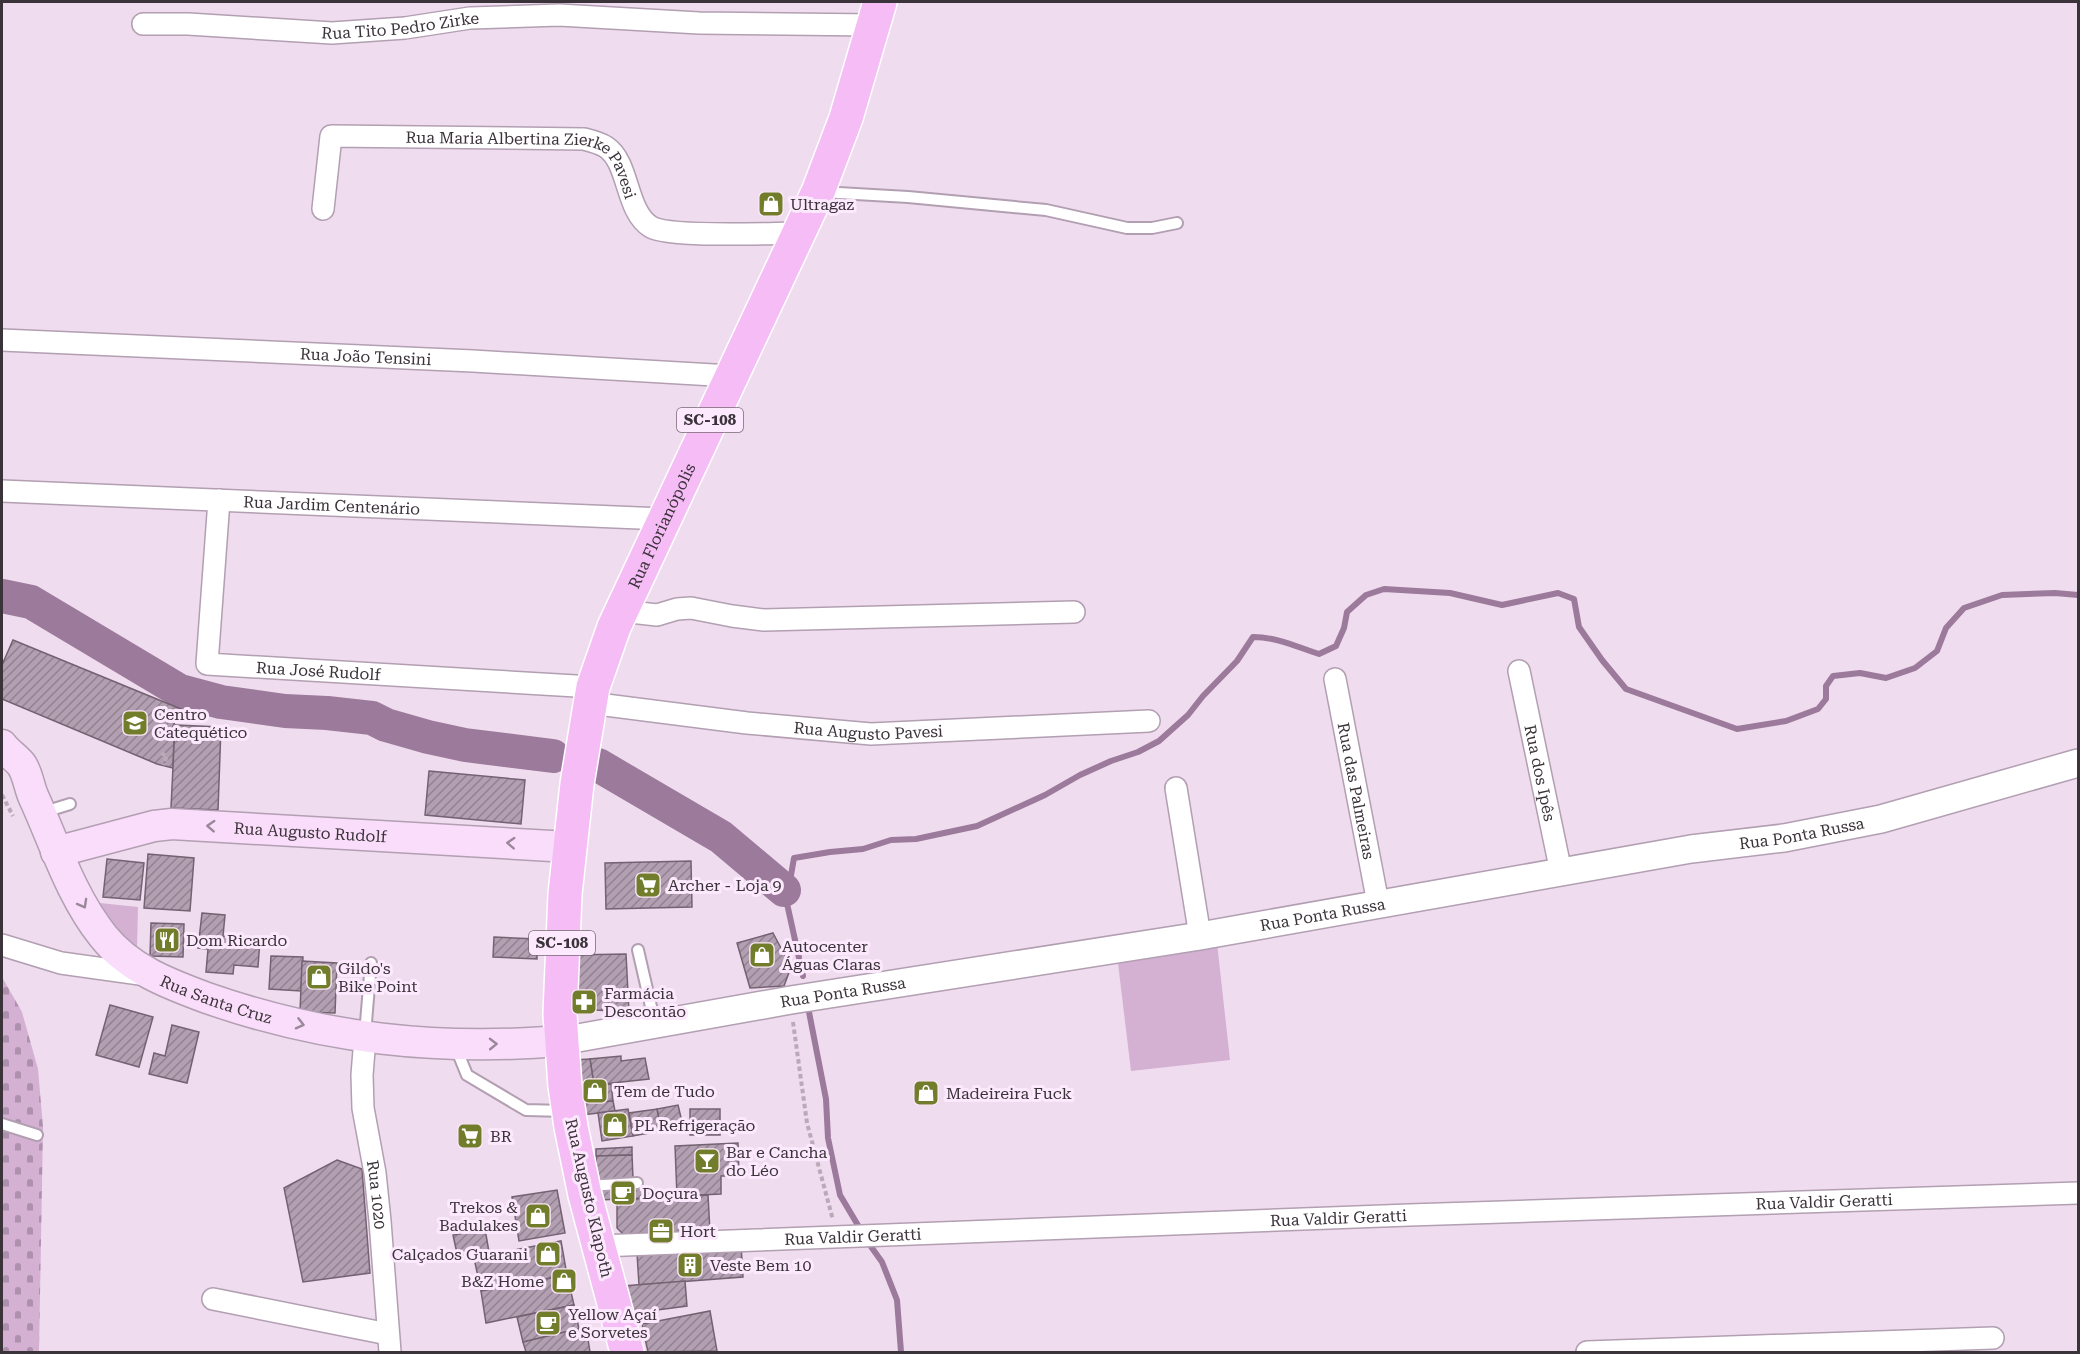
<svg xmlns="http://www.w3.org/2000/svg" width="2080" height="1354" font-family="'Roboto Serif',serif">
<defs>
<pattern id="cemetery-stones" width="16" height="16" patternUnits="userSpaceOnUse" patternTransform="scale(1.5)"><rect width="16" height="16" fill="#d4b0d3"/><path d="M2 7V4a2 2 0 0 1 4 0v3zM10 15v-3a2 2 0 0 1 4 0v3z" fill="#ad90ac"/></pattern>
<pattern id="building-hatch" width="6" height="6" patternUnits="userSpaceOnUse" patternTransform="scale(1.5)"><rect width="6" height="6" fill="#b29fb1"/><path d="M-1 1l2-2M0 6l6-6M5 7l2-2" fill="none" stroke="#928291"/></pattern>
</defs>
<rect width="100%" height="100%" fill="#f0dcef"/>
<polygon fill="url(#cemetery-stones)" points="2,977 22,1012 38,1069 43,1127 39,1352 2,1352"/>
<g fill="#d4b0d3">
<polygon points="100,903 138,907 137,950 109,920"/>
<polygon points="1217,943 1230,1060 1131,1071 1117,955"/>
</g>
<g fill="none" stroke-linecap="round" stroke-linejoin="round">
<g stroke="#9c7a9b" stroke-width="6">
<path d="M803,976L784,890L790,881L794,858L830,852L863,849L891,840L916,839L977,826L1045,795L1080,775L1111,761L1138,752L1159,741L1188,715L1203,696L1237,661L1253,637C1277,637 1297,647 1319,654L1336,646L1344,628L1347,612L1366,595L1384,589L1450,593L1502,605L1558,593L1574,599L1579,627L1602,660L1626,689L1737,729L1786,721L1818,709L1826,699V686L1833,676L1860,673L1886,678L1915,668L1937,651L1946,628L1964,608L2002,595L2055,593L2078,595"/>
<polyline points="809,1012 826,1099 828,1138 840,1195 862,1232"/>
<polyline points="867,1241 882,1262 897,1300 901,1352"/>
</g>
<g stroke="#9c7a9b" stroke-width="34">
<polyline points="2,596 31,602 180,691 221,702 285,711 327,713 372,718 386,725 428,737 465,745 553,756"/>
<polyline points="598,765 721,837 784,890"/>
</g>
</g>
<g fill="url(#building-hatch)" stroke="#746273" stroke-width="1.5">
<polygon points="13,640 181,709 169,735 174,737 173,768 157,764 2,699 2,665"/>
<polygon points="175,725 221,727 218,810 171,808"/>
<polygon points="429,771 525,780 521,824 425,815"/>
<polygon points="148,854 194,858 190,911 144,908"/>
<polygon points="107,859 144,863 140,900 103,897"/>
<polygon points="691,861 692,907 606,909 605,863"/>
<polygon points="202,913 225,915 223,936 260,939 258,967 234,965 233,974 206,972 208,949 198,948"/>
<polygon points="151,923 184,924 183,957 150,956"/>
<polygon points="773,933 791,967 784,986 750,988 737,943"/>
<polygon points="494,937 537,939 537,959 493,957"/>
<polygon points="626,954 629,1012 578,1009 567,997 571,955"/>
<polygon points="271,956 303,957 301,991 269,989"/>
<polygon points="302,961 337,963 335,1013 300,1012"/>
<polygon points="110,1005 153,1017 139,1067 96,1055"/>
<polygon points="172,1025 199,1032 187,1083 149,1074 154,1053 165,1056"/>
<polygon points="621,1056 621,1061 645,1058 649,1079 594,1085 590,1059"/>
<polygon points="590,1059 594,1085 577,1087 573,1060"/>
<polygon points="611,1084 613,1101 580,1104 577,1087"/>
<polygon points="613,1101 615,1111 582,1115 580,1104"/>
<polygon points="678,1105 683,1126 661,1131 657,1109"/>
<polygon points="628,1109 633,1136 602,1141 598,1113"/>
<polygon points="657,1109 661,1131 633,1136 629,1113"/>
<rect x="690" y="1109" width="30" height="26"/>
<polygon points="738,1143 739,1176 721,1176 721,1194 677,1196 675,1146"/>
<polygon points="632,1147 632,1155 596,1156 596,1149"/>
<polygon points="632,1155 633,1178 597,1180 596,1156"/>
<polygon points="337,1160 362,1169 370,1273 303,1282 284,1188"/>
<polygon points="648,1188 649,1198 598,1200 598,1189"/>
<polygon points="557,1190 565,1233 519,1241 512,1197"/>
<polygon points="708,1195 710,1232 623,1234 617,1228 617,1200"/>
<polygon points="485,1229 489,1252 458,1258 453,1235"/>
<polygon points="561,1241 567,1275 481,1291 474,1258"/>
<polygon points="741,1245 743,1277 639,1285 637,1253"/>
<polygon points="567,1275 574,1305 486,1323 481,1291"/>
<polygon points="685,1281 687,1306 627,1314 623,1286"/>
<polygon points="574,1305 579,1329 523,1342 517,1317"/>
<polygon points="710,1311 717,1351 648,1352 642,1324"/>
<polygon points="586,1327 590,1352 526,1352 523,1342"/>
</g>
<g fill="none" stroke-linecap="round" stroke-linejoin="round">
<g stroke="#b29fb2" stroke-width="14">
<g id="service">
<polyline points="821,192 908,197 1046,210 1127,228 1152,228 1177,223"/>
<polyline points="41,813 70,804"/>
<polyline points="638,950 655,1024"/>
<polyline points="365,1034 371,963"/>
<polyline points="456,1048 467,1075 526,1110 565,1111"/>
<polyline points="2,1124 37,1135"/>
<polyline points="587,1186 637,1183"/>
</g>
</g>
<g stroke="#b29fb2" stroke-width="24">
<g id="minor">
<path id="s1" d="M143,24H188L332,33L405,28L470,18L559,15L699,23L874,25"/>
<path id="s2" d="M323,209L331,136L584,139C592,141 600,143 606,147C630,163 625,211 651,227C671,238 771,233 799,233"/>
<path id="s3" d="M2,340L473,361L731,376"/>
<path id="s4" d="M2,491L663,519"/>
<path id="s5" d="M219,500L207,664L593,687"/>
<polyline points="621,611 657,615 677,609 691,608 732,616 764,620 1074,612"/>
<path id="s6" d="M1519,671L1561,872"/>
<path id="s7" d="M1335,679L1378,903"/>
<path id="s8" d="M590,703L747,723L871,734L1149,721"/>
<polyline points="1176,788 1200,936"/>
<polyline points="2,945 61,963 147,975"/>
<path id="s9" d="M365,1038L362,1075L363,1108L375,1173L380,1221L390,1352"/>
<path id="s10" d="M599,1246L1409,1215L2078,1193"/>
<polyline points="213,1299 388,1334"/>
<polyline points="1587,1352 1993,1338"/>
</g>
</g>
<g stroke="#b29fb2" stroke-width="30">
<g id="tertiary">
<path id="s11" d="M561,1041L791,1000L1200,936L1691,849L1784,838L1881,819L2078,763"/>
</g>
</g>
<g stroke="#b29fb2" stroke-width="33">
<g id="secondary">
<path id="s12" d="M2,745C7,752 15,757 21,764C28,773 29,788 34,798C55,844 71,896 103,936C129,969 169,984 207,998C324,1039 438,1051 561,1041"/>
<path id="s13" d="M56,852L154,826L172,824L569,847"/>
</g>
</g>
<g stroke="#fff" stroke-width="36">
<g id="primary">
<path id="s14" d="M627,1352L585,1195L571,1127L565,1086L560,1014L565,894L577,784L593,687L614,627L818,192L846,118L880,2"/>
</g>
</g>
<g stroke="#baa9b9" stroke-width="4" stroke-dasharray="4.5 3" stroke-linecap="butt">
<polyline points="161,753 167,756 163,765"/>
<polyline points="2,795 13,816"/>
<polyline points="793,1022 807,1123 833,1220"/>
</g>
<use href="#service" stroke="#fff" stroke-width="10"/>
<use href="#minor" stroke="#fff" stroke-width="21"/>
<use href="#tertiary" stroke="#fff" stroke-width="27"/>
<use href="#secondary" stroke="#faddfa" stroke-width="30"/>
<use href="#primary" stroke="#f5bcf5" stroke-width="33"/>
</g>
<defs><path id="oneway-chevron" d="M-2-3.5L2.5 0L-2 3.5" fill="none" stroke-width="1.6" stroke-linecap="round" stroke-linejoin="round" transform="scale(1.5)"/></defs>
<g stroke="#9a889a">
<use href="#oneway-chevron" transform="translate(211 826) rotate(-177)"/>
<use href="#oneway-chevron" transform="translate(511 843) rotate(-177)"/>
<use href="#oneway-chevron" transform="translate(83 904) rotate(61)"/>
<use href="#oneway-chevron" transform="translate(300 1024) rotate(14)"/>
<use href="#oneway-chevron" transform="translate(493 1044) rotate(-1)"/>
</g>
<defs>
<g id="shop-square" transform="scale(1.35)"><rect x="-9" y="-9" width="18" height="18" rx="4" fill="#717d2a" stroke="#fde9fd"/><path d="M-5-2.5h2.3a2.7 3.5 0 0 1 5.4 0H5L5.5 6h-11ZM-1.5-2.5h3a1.5 2.3 0 0 0-3 0Z" fill="#fff"/></g>
<g id="university-square" transform="scale(1.35)"><rect x="-9" y="-9" width="18" height="18" rx="4" fill="#717d2a" stroke="#fde9fd"/><path d="M0-5L7-2L0 1L-7-2ZM-4 1L0 2.5L4 1V4Q0 6-4 4Z" fill="#fff"/></g>
<g id="supermarket-square" transform="scale(1.35)"><rect x="-9" y="-9" width="18" height="18" rx="4" fill="#717d2a" stroke="#fde9fd"/><path d="M-6-5.5h2.5l.6 2H6L4.5 2H-2.5L-4.4-4H-6ZM-1.5 3.2a1.3 1.3 0 1 0 .1 0ZM3 3.2a1.3 1.3 0 1 0 .1 0Z" fill="#fff"/></g>
<g id="restaurant-square" transform="scale(1.35)"><rect x="-9" y="-9" width="18" height="18" rx="4" fill="#717d2a" stroke="#fde9fd"/><path d="M-5-6h1v4h1v-4h1v4h1v-4h1v5L-1.5 .5V6h-2V.5L-5-1ZM5-6V6H3V1.5H1.5Q1.5-4 5-6Z" fill="#fff"/></g>
<g id="pharmacy-square" transform="scale(1.35)"><rect x="-9" y="-9" width="18" height="18" rx="4" fill="#717d2a" stroke="#fde9fd"/><path d="M-2-6h4v4h4v4h-4v4h-4v-4h-4v-4h4Z" fill="#fff"/></g>
<g id="bar-square" transform="scale(1.35)"><rect x="-9" y="-9" width="18" height="18" rx="4" fill="#717d2a" stroke="#fde9fd"/><path d="M-6-5H6L.8 .8V4.5H3.5V6h-7V4.5H-.8V.8Z" fill="#fff"/></g>
<g id="cafe-square" transform="scale(1.35)"><rect x="-9" y="-9" width="18" height="18" rx="4" fill="#717d2a" stroke="#fde9fd"/><path d="M-5.5-4.5H6V0H3Q3 3.5 0 3.5H-2.5Q-5.5 3.5-5.5 0ZM3-3.2v2h1.7v-2ZM-6 4.5H4V6H-6Z" fill="#fff"/></g>
<g id="office-square" transform="scale(1.35)"><rect x="-9" y="-9" width="18" height="18" rx="4" fill="#717d2a" stroke="#fde9fd"/><path d="M-6-3h4V-5.5h4V-3h4V5H-6ZM-1-4.5V-3h2v-1.5ZM-6 0V1H6V0Z" fill="#fff"/></g>
<g id="building-square" transform="scale(1.35)"><rect x="-9" y="-9" width="18" height="18" rx="4" fill="#717d2a" stroke="#fde9fd"/><path d="M-4-6H4V6H1V3H-1V6H-4ZM-2.5-4.3h1.7v1.8h-1.7ZM.8-4.3h1.7v1.8H.8ZM-2.5-1h1.7V.8h-1.7ZM.8-1h1.7V.8H.8Z" fill="#fff"/></g>
</defs>
<g fill-rule="evenodd">
<use href="#shop-square" x="771" y="204"/>
<use href="#university-square" x="135" y="723"/>
<use href="#supermarket-square" x="648" y="885"/>
<use href="#restaurant-square" x="167" y="940"/>
<use href="#shop-square" x="762" y="955"/>
<use href="#shop-square" x="319" y="977"/>
<use href="#pharmacy-square" x="584" y="1002"/>
<use href="#shop-square" x="595" y="1091"/>
<use href="#shop-square" x="926" y="1093"/>
<use href="#shop-square" x="615" y="1125"/>
<use href="#supermarket-square" x="470" y="1136"/>
<use href="#bar-square" x="707" y="1161"/>
<use href="#cafe-square" x="623" y="1193"/>
<use href="#shop-square" x="538" y="1216"/>
<use href="#office-square" x="661" y="1231"/>
<use href="#shop-square" x="548" y="1254"/>
<use href="#building-square" x="690" y="1265"/>
<use href="#shop-square" x="564" y="1281"/>
<use href="#cafe-square" x="548" y="1323"/>
</g>
<g text-anchor="middle" dominant-baseline="central" stroke-width="6" stroke-linejoin="round" paint-order="stroke">
<g fill="#fde9fd" stroke="#756a74" stroke-width="1.5">
<rect x="677" y="408" width="66" height="24" rx="4.5"/>
<rect x="529" y="931" width="66" height="24" rx="4.5"/>
</g>
<g font-size="15" font-weight="bold" fill="#3b333a">
<text x="710" y="420">SC-108</text>
<text x="562" y="943">SC-108</text>
</g>
<g font-size="16" fill="#3b333a" stroke="#fde9fd">
<text stroke="none"><textPath href="#s1" startOffset="258">Rua Tito Pedro Zirke</textPath></text>
<text stroke="none"><textPath href="#s2" startOffset="278">Rua Maria Albertina Zierke Pavesi</textPath></text>
<text stroke="none"><textPath href="#s3" startOffset="364">Rua João Tensini</textPath></text>
<text stroke="none"><textPath href="#s4" startOffset="330">Rua Jardim Centenário</textPath></text>
<text stroke="none"><textPath href="#s14" startOffset="850">Rua Florianópolis</textPath></text>
<text stroke="none"><textPath href="#s5" startOffset="276">Rua José Rudolf</textPath></text>
<text stroke="none"><textPath href="#s8" startOffset="280">Rua Augusto Pavesi</textPath></text>
<text stroke="none"><textPath href="#s6" startOffset="104">Rua dos Ipês</textPath></text>
<text stroke="none"><textPath href="#s7" startOffset="114">Rua das Palmeiras</textPath></text>
<text stroke="none"><textPath href="#s13" startOffset="258">Rua Augusto Rudolf</textPath></text>
<text stroke="none"><textPath href="#s11" startOffset="1258">Rua Ponta Russa</textPath></text>
<text stroke="none"><textPath href="#s11" startOffset="772">Rua Ponta Russa</textPath></text>
<text stroke="none"><textPath href="#s11" startOffset="286">Rua Ponta Russa</textPath></text>
<text stroke="none"><textPath href="#s12" startOffset="350">Rua Santa Cruz</textPath></text>
<text stroke="none"><textPath href="#s9" startOffset="158">Rua 1020</textPath></text>
<text transform="translate(589 1198) rotate(77)">Rua Augusto Klapoth</text>
<text stroke="none"><textPath href="#s10" startOffset="1226">Rua Valdir Geratti</textPath></text>
<text stroke="none"><textPath href="#s10" startOffset="740">Rua Valdir Geratti</textPath></text>
<text stroke="none"><textPath href="#s10" startOffset="254">Rua Valdir Geratti</textPath></text>
</g>
<g font-size="16" fill="#3b333a" stroke="#fde9fd" text-anchor="start">
<text x="790" y="204">Ultragaz</text>
<text x="154" y="714">Centro<tspan x="154" dy="18">Catequético</tspan></text>
<text x="668" y="885">Archer - Loja 9</text>
<text x="186" y="940">Dom Ricardo</text>
<text x="782" y="946">Autocenter<tspan x="782" dy="18">Águas Claras</tspan></text>
<text x="338" y="968">Gildo's<tspan x="338" dy="18">Bike Point</tspan></text>
<text x="604" y="993">Farmácia<tspan x="604" dy="18">Descontão</tspan></text>
<text x="614" y="1091">Tem de Tudo</text>
<text x="946" y="1093">Madeireira Fuck</text>
<text x="634" y="1125">PL Refrigeração</text>
<text x="490" y="1136">BR</text>
<text x="726" y="1152">Bar e Cancha<tspan x="726" dy="18">do Léo</tspan></text>
<text x="642" y="1193">Doçura</text>
<text x="518" y="1207" text-anchor="end">Trekos &amp;<tspan x="518" dy="18">Badulakes</tspan></text>
<text x="680" y="1231">Hort</text>
<text x="528" y="1254" text-anchor="end">Calçados Guarani</text>
<text x="710" y="1265">Veste Bem 10</text>
<text x="544" y="1281" text-anchor="end">B&amp;Z Home</text>
<text x="568" y="1314">Yellow Açaí<tspan x="568" dy="18">e Sorvetes</tspan></text>
</g>
</g>
<rect width="2080" height="1354" fill="none" stroke="#3b333a" stroke-width="6"/>
</svg>
